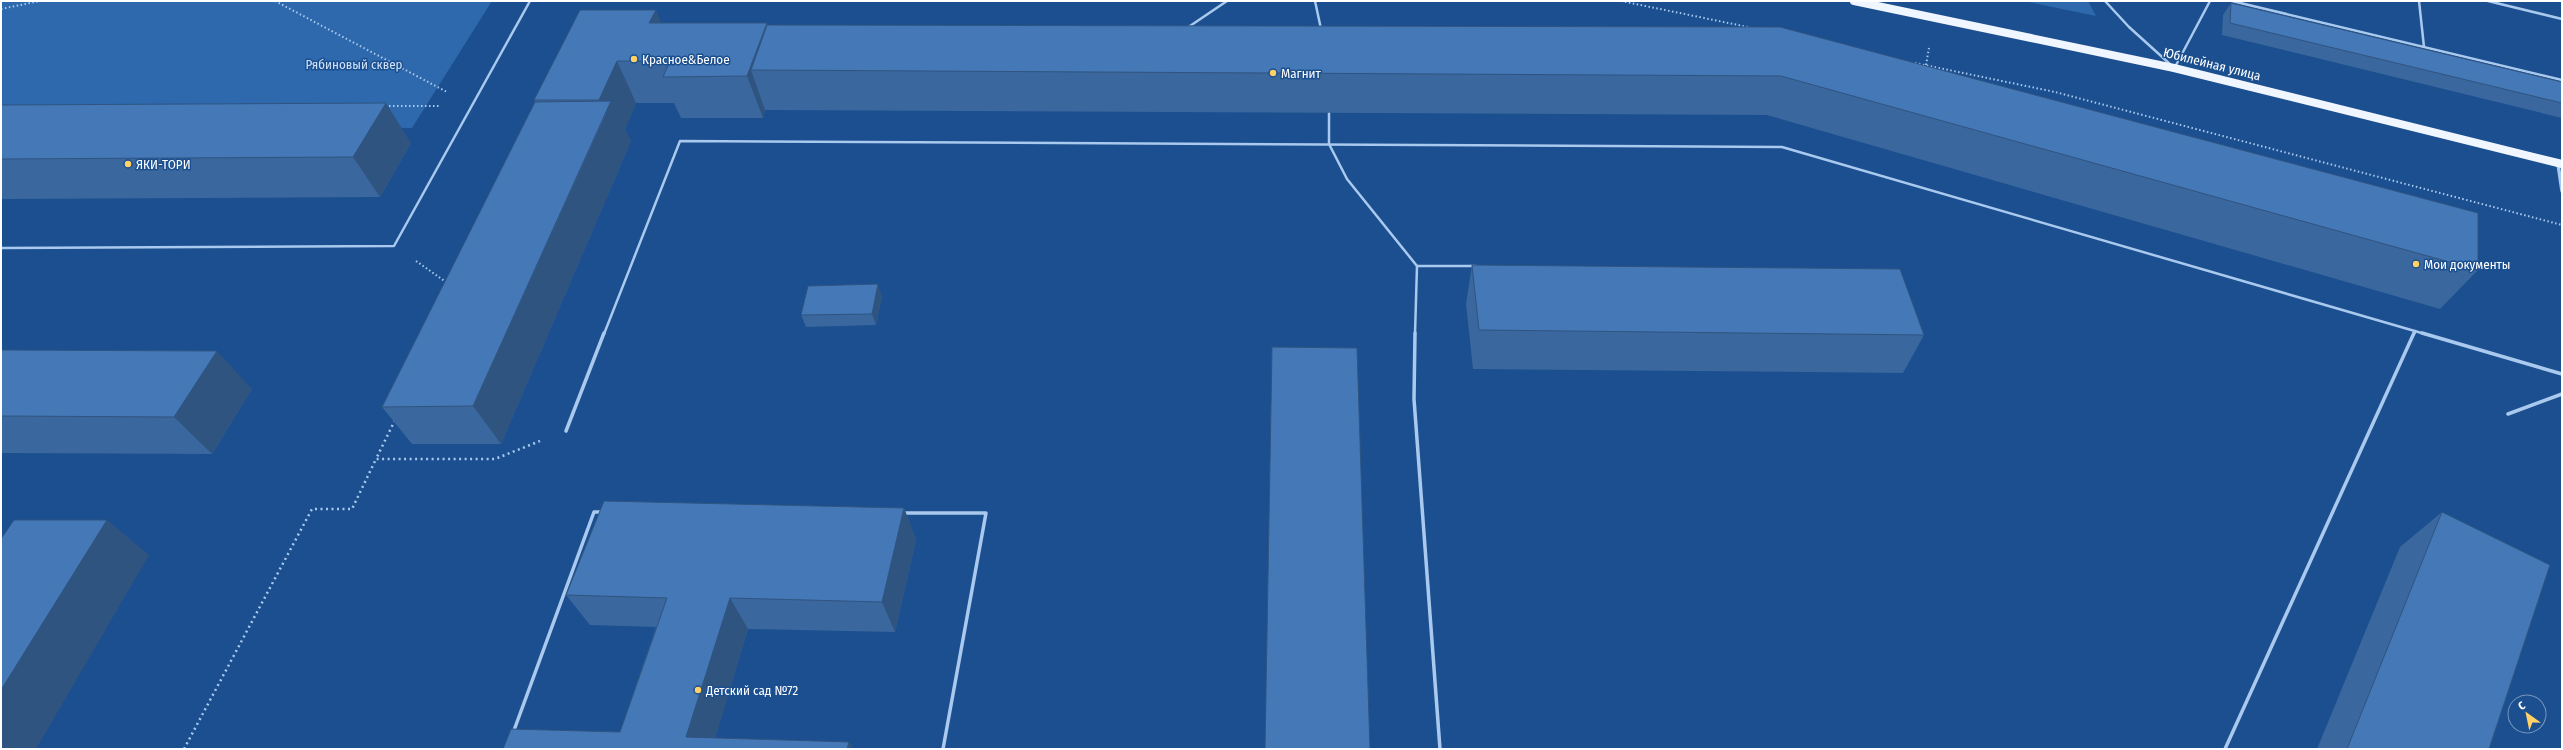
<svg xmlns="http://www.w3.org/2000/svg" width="2563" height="750" font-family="'Fira Sans Condensed',sans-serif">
<rect width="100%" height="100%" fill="#1b4f8f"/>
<g fill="#2e69ad">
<polygon points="1,1 492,1 412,128 1,124"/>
<polygon points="2024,1 2088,1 2096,16"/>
</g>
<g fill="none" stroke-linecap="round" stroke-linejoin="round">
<g stroke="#a9c9ee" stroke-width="2" stroke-dasharray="1.5 2.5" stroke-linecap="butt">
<polyline points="275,1 447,92"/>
<polyline points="1621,1 1748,27"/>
<polyline points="1,9 40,1"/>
<polyline points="1915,63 2055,92 2562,225"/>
<polyline points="1926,65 1929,48"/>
<polyline points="385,106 440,106"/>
<polyline points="416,261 446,282"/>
</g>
<g stroke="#a9c9ee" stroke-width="2.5" stroke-dasharray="2 3.5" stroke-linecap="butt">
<polyline points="395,420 376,459 495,459 540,441"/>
<polyline points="184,749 312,509 352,509 376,459"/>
</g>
<g stroke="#a9c9ee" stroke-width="2.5">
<polyline points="1315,1 1321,29"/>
<polyline points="2105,1 2129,27 2171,65"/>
<polyline points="2232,1 2562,80"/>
<polyline points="2419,1 2424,47"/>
<polyline points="2488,1 2562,19"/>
<polyline points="1187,28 1227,1"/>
<polyline points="2175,67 2210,1"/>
<polyline points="1329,113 1329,144 1347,179 1417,266 1415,334"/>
<polyline points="1,248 394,246 530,1"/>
<polyline points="1417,266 1476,266"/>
<polyline points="604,334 680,141 1782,147 2425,334"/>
<polyline points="2414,334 2415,331"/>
</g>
<g stroke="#a9c9ee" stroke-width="3.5">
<polyline points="1415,333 1414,399 1440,749"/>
<polyline points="2422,333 2562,374"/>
<polyline points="2508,414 2562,394"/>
<polyline points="566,431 604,333"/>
<polyline points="904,513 986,513 943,749"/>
<polyline points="513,733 594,512 602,512"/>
<polyline points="2225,749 2414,333"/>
</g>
<polyline stroke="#a9c9ee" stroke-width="3.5" points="2558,164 2562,191"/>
<polyline stroke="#f0f6ff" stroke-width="8" points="1854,1 2174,68 2562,164"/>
</g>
<g fill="#3a679d">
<polygon points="2231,3 2562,82 2562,118 2222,35 2223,15"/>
<polygon points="661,23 767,25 1780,27 2478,270 2440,309 1767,115 765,110 763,118 681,118 674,103 636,103 625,129 631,141 501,444 412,444 382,407 535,102 534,100"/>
<polygon points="1,105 411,143 380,197 1,199"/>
<polygon points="1472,265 1924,335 1903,373 1473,369 1466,304"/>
<polygon points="882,296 876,325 806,327 801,315"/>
<polygon points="1,350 252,389 212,454 1,453"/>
<polygon points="904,508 916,540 895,632 748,629 715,738 849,742 853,749 503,749 620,732 656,627 590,625 566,595"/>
<polygon points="2442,512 2489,749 2317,749 2400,547"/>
</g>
<g fill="#305480">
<polygon points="656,10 673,52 649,23"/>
<polygon points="767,23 781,65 751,70 765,110 763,118 747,76"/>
<polygon points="617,61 636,103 625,129 631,141 501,444 473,406 606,114 599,100"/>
<polygon points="386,103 411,143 380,197 353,157"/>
<polygon points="878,284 882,296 876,325 872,314"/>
<polygon points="217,351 252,389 212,454 174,417"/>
<polygon points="904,508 916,540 895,632 882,602"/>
<polygon points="107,520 149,555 36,749 1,749 1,690"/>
<polygon points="730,598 748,629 712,749 686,737"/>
<polygon points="849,742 853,749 847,749"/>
</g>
<g fill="#4478b7" stroke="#305480">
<polygon points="2231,3 2562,82 2562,103 2230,23"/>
<polygon points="580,10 656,10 649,23 767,23 747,76 663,77 670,61 617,61 599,100 534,100"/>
<polygon points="767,25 1780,27 2478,213 2478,270 1781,76 751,70"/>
<polygon points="611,101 473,406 382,407 535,102"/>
<polygon points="386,103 353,157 1,159 1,105"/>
<polygon points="1472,265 1900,269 1924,335 1479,330"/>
<polygon points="878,284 872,314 801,315 808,286"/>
<polygon points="1272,347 1357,348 1370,749 1265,749"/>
<polygon points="1,350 217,351 174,417 1,416"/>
<polygon points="604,501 904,508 882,602 730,598 686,737 849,742 847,749 503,749 511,729 620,732 667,598 566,595"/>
<polygon points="2442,512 2550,565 2489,749 2347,749"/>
<polygon points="14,520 107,520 1,690 1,539"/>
</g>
<g fill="#ffd166" stroke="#1b4f8f" stroke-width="1.5">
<circle cx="634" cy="59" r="4"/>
<circle cx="1273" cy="73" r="4"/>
<circle cx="128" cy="164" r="4"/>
<circle cx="2416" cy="264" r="4"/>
<circle cx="698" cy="690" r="4"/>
</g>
<g text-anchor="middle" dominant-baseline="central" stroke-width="3" stroke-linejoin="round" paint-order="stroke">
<g font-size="13" fill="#fff" stroke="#1b4f8f" text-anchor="start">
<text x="642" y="59">Красное&amp;Белое</text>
<text x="1281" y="73">Магнит</text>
<text x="136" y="164">ЯКИ-ТОРИ</text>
<text x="2424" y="264">Мои документы</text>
<text x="706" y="690">Детский сад №72</text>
</g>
<g font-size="13" fill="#cfe3fa" stroke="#1b4f8f">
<text x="354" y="64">Рябиновый сквер</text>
</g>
<g font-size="13" fill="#fff" stroke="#1b4f8f">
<text transform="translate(2212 64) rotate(14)">Юбилейная улица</text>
</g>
</g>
<rect width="2563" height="750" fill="none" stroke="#ffffff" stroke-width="4"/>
<g transform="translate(2527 714) rotate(327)"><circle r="19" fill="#1b4f8f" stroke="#7695bc"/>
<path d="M0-3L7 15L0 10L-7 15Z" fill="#ffd166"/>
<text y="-6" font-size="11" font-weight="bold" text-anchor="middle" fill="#ffffff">С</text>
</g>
</svg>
